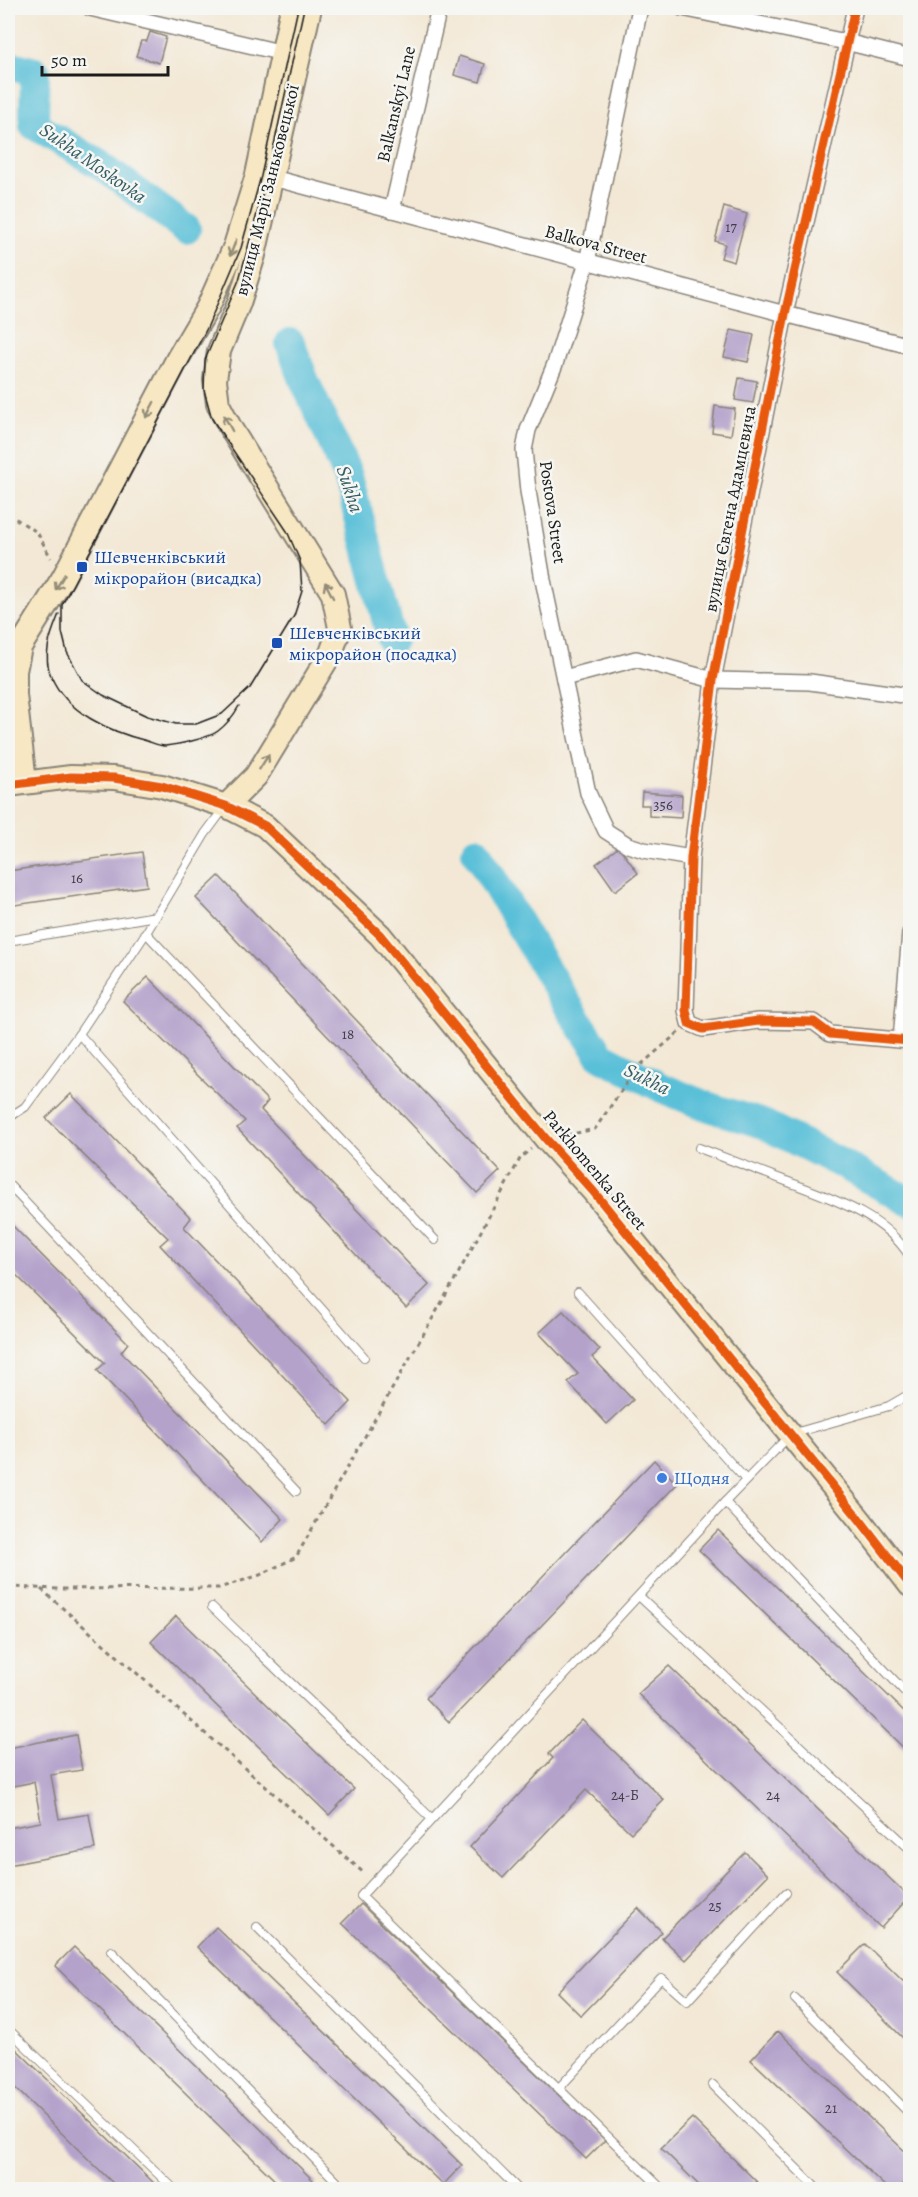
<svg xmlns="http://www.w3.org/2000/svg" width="918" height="2197" font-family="Alegreya,serif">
<rect width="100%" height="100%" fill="#f6f6f2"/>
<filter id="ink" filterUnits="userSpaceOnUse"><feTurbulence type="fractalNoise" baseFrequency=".0167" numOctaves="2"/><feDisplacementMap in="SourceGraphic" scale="12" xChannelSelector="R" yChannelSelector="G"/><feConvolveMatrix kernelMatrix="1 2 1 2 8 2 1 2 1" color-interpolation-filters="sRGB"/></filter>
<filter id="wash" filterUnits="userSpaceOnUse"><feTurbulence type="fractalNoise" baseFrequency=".008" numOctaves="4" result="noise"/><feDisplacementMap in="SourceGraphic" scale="24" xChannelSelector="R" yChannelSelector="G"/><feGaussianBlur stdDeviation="1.35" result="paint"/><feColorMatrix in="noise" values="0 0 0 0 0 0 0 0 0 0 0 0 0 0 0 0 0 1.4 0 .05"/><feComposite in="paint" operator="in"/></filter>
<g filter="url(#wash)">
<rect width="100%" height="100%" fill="#f3e8d5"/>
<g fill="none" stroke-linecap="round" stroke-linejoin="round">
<g stroke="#5ac0d8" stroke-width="30">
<polyline points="8,65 35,72 34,125 102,166 186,229"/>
<polyline points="290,343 305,382 348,476 392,640"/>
<polyline points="476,851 560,993 601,1056 662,1088 706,1106 763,1124 842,1164 910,1202"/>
</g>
</g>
<g id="blocks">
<g fill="#b4a2cb">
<polygon points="150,32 166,37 159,63 136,56 141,41 147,41"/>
<polygon points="459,56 485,64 480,82 454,75"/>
<polygon points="724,207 747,214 734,262 721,258 725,244 715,241"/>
<polygon points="731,330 754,335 748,362 724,357"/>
<polygon points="739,378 757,381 753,403 735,400"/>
<polygon points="715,406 735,409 731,435 712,432"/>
<polygon points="642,792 682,795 681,818 649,816 649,805 641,805"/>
<polygon points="619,847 638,873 615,891 596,864"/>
<polygon points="142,852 147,886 8,906 8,871"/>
<polygon points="219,876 500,1171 477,1193 196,898"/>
<polygon points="148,977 268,1101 261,1110 429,1285 406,1308 237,1128 245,1121 123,1001"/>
<polygon points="71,1094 191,1218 184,1227 351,1402 329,1425 160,1245 168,1238 46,1118"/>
<polygon points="8,1221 128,1343 121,1352 283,1519 262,1542 97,1370 105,1363 8,1267"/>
<polygon points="563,1311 600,1350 592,1357 633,1400 607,1424 568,1382 578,1374 539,1333"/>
<polygon points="654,1460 677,1484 449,1722 426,1698"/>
<polygon points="718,1530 910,1717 910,1754 699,1550"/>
<polygon points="176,1616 354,1789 329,1815 151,1642"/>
<polygon points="669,1666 909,1897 881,1928 638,1694"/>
<polygon points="582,1720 664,1800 631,1833 586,1790 503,1878 470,1847 553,1758 549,1754"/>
<polygon points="76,1735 82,1770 51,1775 59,1819 89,1814 95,1849 8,1865 8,1828 41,1822 34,1782 8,1787 8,1748"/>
<polygon points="745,1852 768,1875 686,1960 662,1938"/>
<polygon points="361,1904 605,2140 586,2159 342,1923"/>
<polygon points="638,1908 662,1932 581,2016 557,1992"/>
<polygon points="216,1927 462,2165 443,2185 197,1947"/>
<polygon points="865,1944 910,1988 910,2045 837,1972"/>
<polygon points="74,1947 316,2183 310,2190 285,2190 55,1966"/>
<polygon points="778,2031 910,2156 910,2176 898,2190 889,2190 751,2060"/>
<polygon points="8,2041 161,2190 120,2190 8,2081"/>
<polygon points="692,2118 765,2190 704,2190 661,2148"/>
</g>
</g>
</g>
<g filter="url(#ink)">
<use href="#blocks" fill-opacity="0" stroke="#888278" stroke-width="1.5"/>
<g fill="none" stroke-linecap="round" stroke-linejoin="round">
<g stroke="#888278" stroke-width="10">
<g id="lane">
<polyline points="146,933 435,1240"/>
<polyline points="8,941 156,916"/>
<polyline points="79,1034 364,1357"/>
<polyline points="8,1118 25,1107 79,1034 146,933 205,834 225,807"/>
<path d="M699,1148C728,1159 757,1170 786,1181C830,1198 885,1215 910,1257"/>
<polyline points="8,1184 296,1491"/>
<polyline points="578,1292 746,1480"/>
<polyline points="725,1502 910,1697"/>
<polyline points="639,1596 910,1849"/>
<polyline points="212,1607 432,1819"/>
<polyline points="257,1927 519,2190"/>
<polyline points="111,1951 345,2190"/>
<polyline points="795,1999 910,2114"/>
<polyline points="8,2029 175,2190"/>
<polyline points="713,2085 818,2190"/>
<polyline points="559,2088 661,1978 687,2001 786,1893"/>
<polyline points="8,2189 8,2190"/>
<polyline points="663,2190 361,1896 725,1502 791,1434 889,1406 908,1395 910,1392"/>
</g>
</g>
<g stroke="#888278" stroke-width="18">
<g id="street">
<polyline points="90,8 292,55"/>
<polyline points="640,8 587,262 555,364 528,430 524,450 528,491 543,580 588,793 606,831 628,845 644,850 691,858"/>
<polyline points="682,8 846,42 910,58"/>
<polyline points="855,8 785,314 713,680 691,858 686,1010 689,1023 703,1029 758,1021 814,1022 830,1034 910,1041"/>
<polyline points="273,178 785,314 910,346"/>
<polyline points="392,210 439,8"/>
<polyline points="564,678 636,659 713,680 810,682 910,696"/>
<polyline points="901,1040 910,933"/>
</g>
</g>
<g stroke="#888278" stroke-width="26">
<g id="secondary">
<polyline points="25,782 15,695 15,671 20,647 63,578 178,358 208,307 235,246 257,175 292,8"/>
<polyline points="8,785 71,777 114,778 162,786 226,806 265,826 380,935 546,1139 593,1191 860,1520 910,1585"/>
<polyline points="226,806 256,776 331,653 340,628 333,594 231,429 218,404 215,380 219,351 239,303 254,255 310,8"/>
</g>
</g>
<g stroke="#888278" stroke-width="3" stroke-dasharray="4.5 4.5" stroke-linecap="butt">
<polyline points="8,514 37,532 51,558"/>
<polyline points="567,1135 595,1129 636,1069 679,1032"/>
<polyline points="8,1587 60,1589 219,1588 260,1575 296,1557 459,1272 521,1157 531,1149"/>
<polyline points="41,1589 365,1874"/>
</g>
<use href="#lane" stroke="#fff" stroke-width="8"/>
<use href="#street" stroke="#fff" stroke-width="15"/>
<use href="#secondary" stroke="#f7e8c3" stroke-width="22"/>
<g stroke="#1c1c1c" stroke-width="1.5">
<polyline points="298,8 261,176 241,248 207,328 62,605 62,632 67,652 82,680 103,695 147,716 176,724 196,724 222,714 250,688 294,616 302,591 300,561 287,531 212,419 204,390 205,360 239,280 267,177 304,8"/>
<path d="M59,614C51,634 42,654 51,676C66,713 111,732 147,741C153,743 159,746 165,746C177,745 209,738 218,731C226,725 234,715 239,706"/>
</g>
<g stroke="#f6f6f2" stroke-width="13">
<g id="cycleway">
<polyline points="855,8 785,314 713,680 691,858 686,1010 689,1023 703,1029 758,1021 814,1022 830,1034 910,1041"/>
<polyline points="8,785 71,777 114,778 162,786 226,806 265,826 380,935 546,1139 593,1191 860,1520 910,1585"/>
</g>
</g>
<use href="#cycleway" stroke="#e8590c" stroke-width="9"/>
</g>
<defs><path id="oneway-shaft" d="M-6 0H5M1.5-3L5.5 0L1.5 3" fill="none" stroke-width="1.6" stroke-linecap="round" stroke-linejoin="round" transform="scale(1.5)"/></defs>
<g stroke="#948c78">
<use href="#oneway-shaft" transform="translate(233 248) rotate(111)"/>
<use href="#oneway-shaft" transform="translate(150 410) rotate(118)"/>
<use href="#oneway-shaft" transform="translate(228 423) rotate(-118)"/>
<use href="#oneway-shaft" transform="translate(60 582) rotate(121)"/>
<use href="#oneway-shaft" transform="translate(329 590) rotate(-117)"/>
<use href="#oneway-shaft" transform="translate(264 762) rotate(-58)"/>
</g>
</g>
<g fill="#1a4fb4" stroke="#f6f6f2" stroke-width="2">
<rect x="76" y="561" width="12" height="12" rx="3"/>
<rect x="271" y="637" width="12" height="12" rx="3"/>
</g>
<circle fill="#3f7fe0" stroke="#f6f6f2" stroke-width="2" cx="662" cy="1478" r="6"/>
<g text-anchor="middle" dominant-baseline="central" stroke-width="5" stroke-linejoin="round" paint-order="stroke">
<g font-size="15" fill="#423e48">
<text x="731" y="227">17</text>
<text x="663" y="805">356</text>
<text x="77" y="878">16</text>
<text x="348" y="1034">18</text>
<text x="625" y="1795">24-Б</text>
<text x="773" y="1795">24</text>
<text x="715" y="1906">25</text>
<text x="831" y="2108">21</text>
</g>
<g font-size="18" fill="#1c1c1c" stroke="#f6f6f2">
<text transform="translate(396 104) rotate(-77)">Balkanskyi Lane</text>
<text transform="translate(267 190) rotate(-76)">вулиця Марії Заньковецької</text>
<text transform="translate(596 244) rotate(15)">Balkova Street</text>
<text transform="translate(730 509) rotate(-79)">вулиця Євгена Адамцевича</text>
<text transform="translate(553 512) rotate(82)">Postova Street</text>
<text transform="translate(595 1170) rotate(50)">Parkhomenka Street</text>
</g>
<g font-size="18" fill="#164399" stroke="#f6f6f2" text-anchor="start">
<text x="94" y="557">Шевченківський<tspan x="94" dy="21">мікрорайон (висадка)</tspan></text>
<text x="289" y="633">Шевченківський<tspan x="289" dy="21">мікрорайон (посадка)</tspan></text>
</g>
<g font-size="18" fill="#366cbe" stroke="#f6f6f2" text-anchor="start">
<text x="674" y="1478">Щодня</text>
</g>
<g font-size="20" font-style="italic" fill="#355e67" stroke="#f6f6f2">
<text transform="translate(93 163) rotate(35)">Sukha Moskovka</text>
<text transform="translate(350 489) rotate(72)">Sukha</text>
<text transform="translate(647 1079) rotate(26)">Sukha</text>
</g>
</g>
<rect width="918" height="2197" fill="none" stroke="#f6f6f2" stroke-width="30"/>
<path d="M42 66v9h126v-9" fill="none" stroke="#1c1c1c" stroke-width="3"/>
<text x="51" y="66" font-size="18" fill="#1c1c1c" stroke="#f6f6f2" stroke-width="4.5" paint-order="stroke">50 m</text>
</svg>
